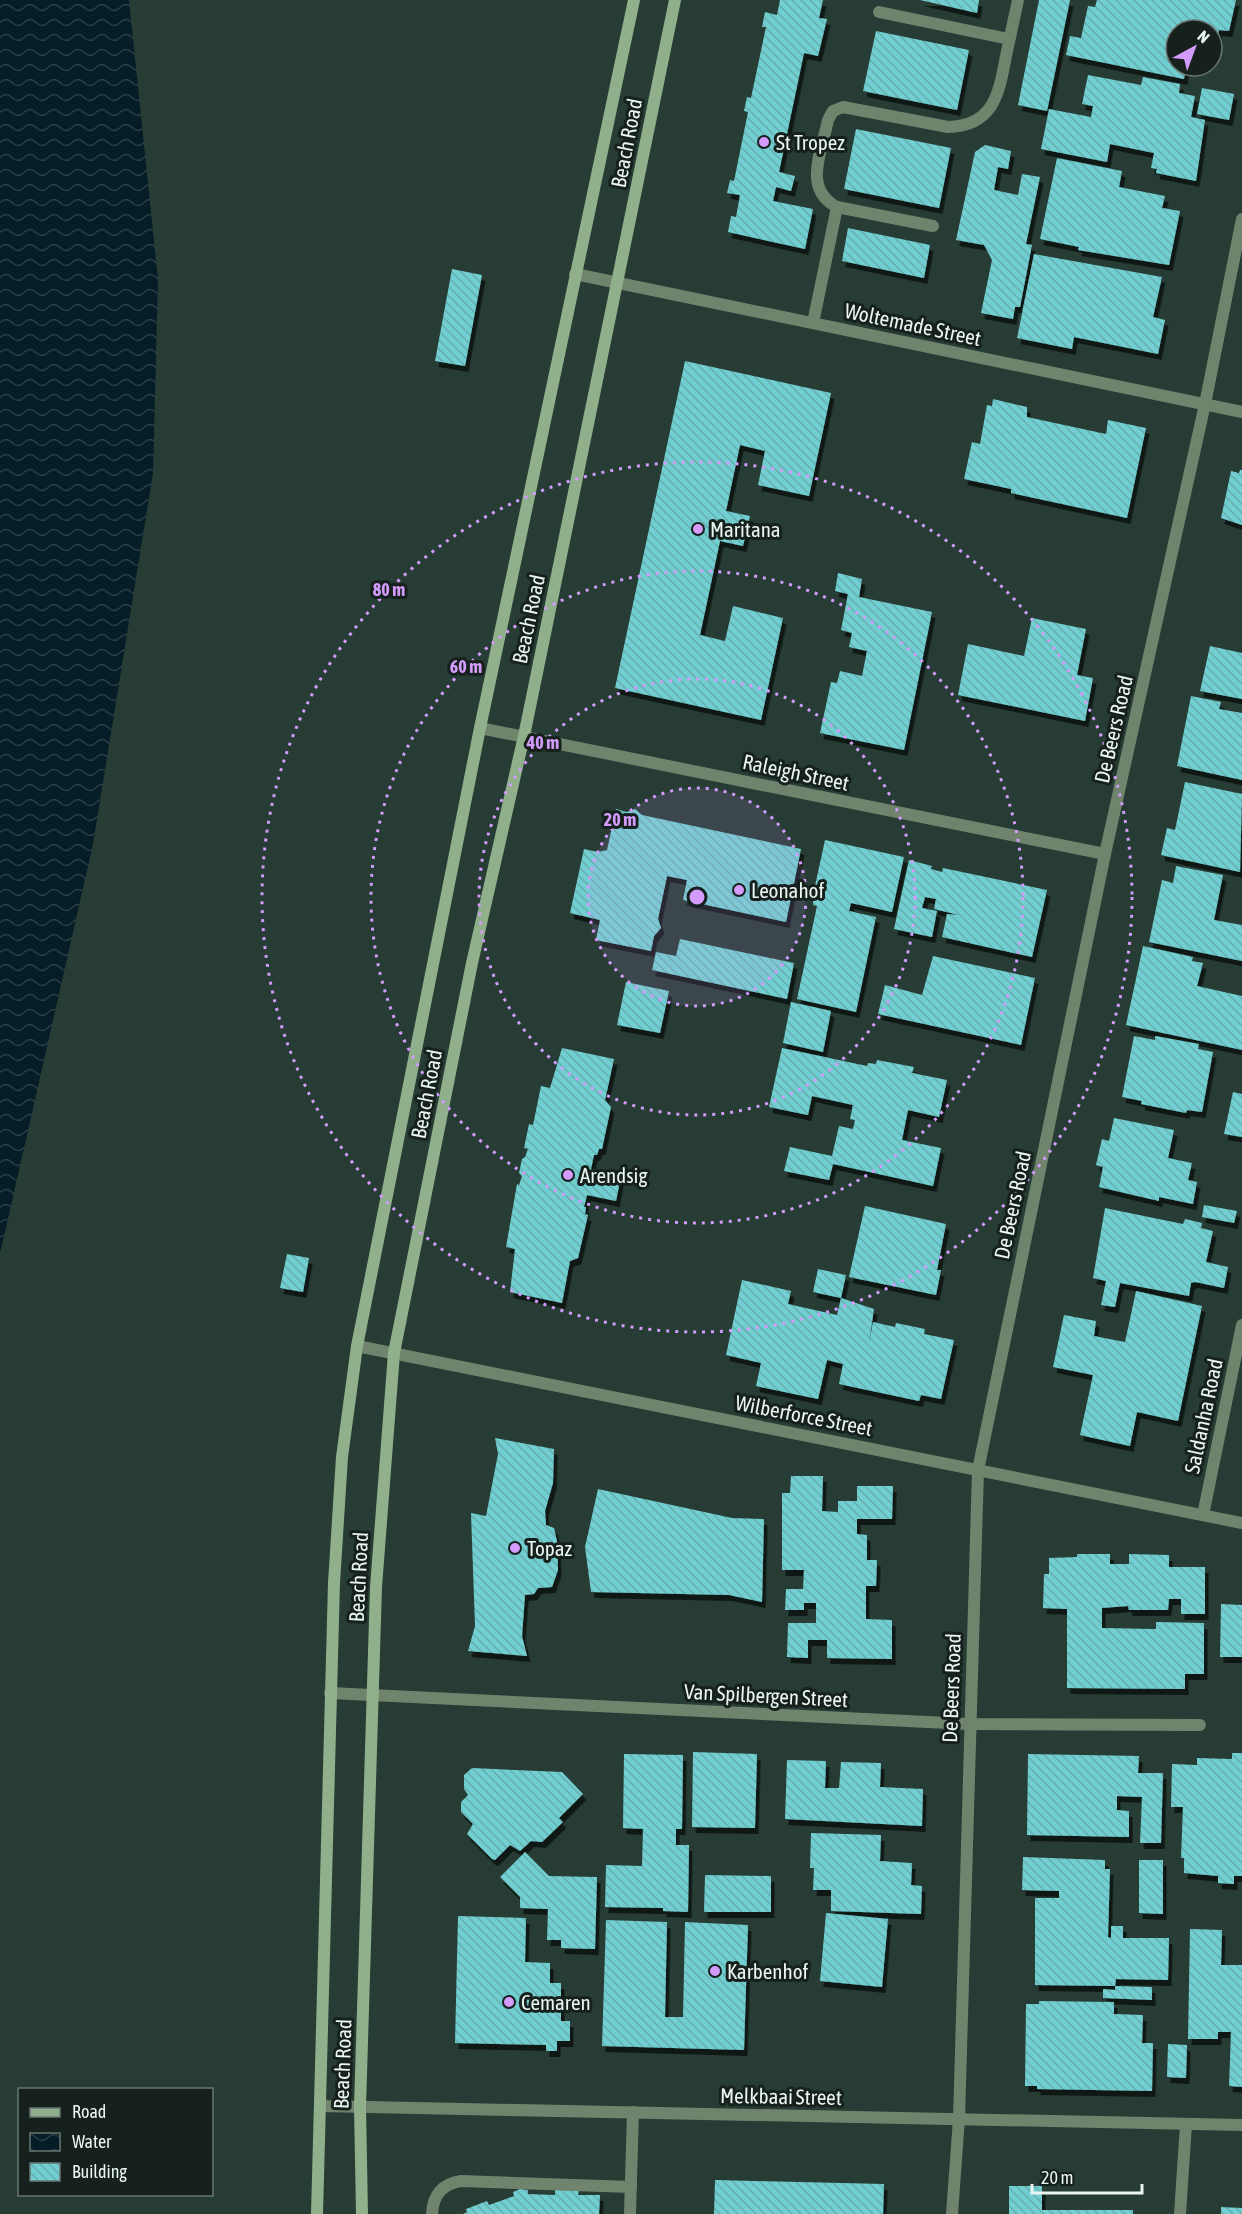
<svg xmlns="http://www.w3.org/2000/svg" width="1242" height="2214" font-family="'Asap Condensed',sans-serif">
<defs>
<pattern id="water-waves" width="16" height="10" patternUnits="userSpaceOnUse" patternTransform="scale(1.5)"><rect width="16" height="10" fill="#041d26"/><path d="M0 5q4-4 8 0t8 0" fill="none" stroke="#293e46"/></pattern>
<pattern id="building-back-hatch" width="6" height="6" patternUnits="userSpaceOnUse" patternTransform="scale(1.5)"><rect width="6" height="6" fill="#72cfd1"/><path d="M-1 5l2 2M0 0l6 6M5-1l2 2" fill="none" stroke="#67aeaf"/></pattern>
<filter id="shadow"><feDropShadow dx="3.5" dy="6" stdDeviation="0" flood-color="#0009"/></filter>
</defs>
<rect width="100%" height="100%" fill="#263c34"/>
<polygon fill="url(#water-waves)" points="0,0 129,0 158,280 153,473 93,844 0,1254"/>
<g fill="url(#building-back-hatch)" filter="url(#shadow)">
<polygon points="780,0 823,0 819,18 827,19 818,56 804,53 779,172 795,176 791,191 776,187 773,201 813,209 805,249 728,232 731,216 736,217 740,195 727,193 730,180 734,181 748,112 744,111 747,97 751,98 766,27 762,27 765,12 777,15"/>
<polygon points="920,0 979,0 977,13"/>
<polygon points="1039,0 1070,0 1047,111 1018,105"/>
<polygon points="1097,0 1236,0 1229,31 1219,30 1216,44 1212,43 1212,30 1176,30 1176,66 1186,66 1184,79 1066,55 1070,36 1081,38 1088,6 1095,7"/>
<polygon points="876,31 969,50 957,110 863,91"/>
<polygon points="1088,75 1141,85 1143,77 1180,84 1179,93 1195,96 1191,117 1205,120 1196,181 1156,173 1157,169 1151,168 1154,153 1110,144 1107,162 1041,149 1049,109 1091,117 1093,106 1082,104"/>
<polygon points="1202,88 1234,94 1229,120 1197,114"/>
<polygon points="856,129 951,148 939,208 844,189"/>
<polygon points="985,145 1011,151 1008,169 998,167 994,190 1018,195 1022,174 1040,177 1026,244 1032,245 1020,307 1015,307 1013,319 981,313 992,260 984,245 956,240 975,152"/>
<polygon points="1057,158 1122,171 1119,187 1165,196 1162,208 1180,211 1169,265 1078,250 1079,247 1040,239"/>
<polygon points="848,228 930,245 924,278 842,261"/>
<polygon points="1034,254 1162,277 1153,317 1165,320 1158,354 1074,337 1072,349 1017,338"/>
<polygon points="452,269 482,275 465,366 435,361"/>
<polygon points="685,361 831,393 809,496 758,485 765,451 740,445 726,511 750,516 743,546 720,541 700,635 725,641 733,606 783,618 761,720 615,688"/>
<polygon points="993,399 1027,407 1027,417 1106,434 1108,420 1146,428 1127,518 1011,493 1011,489 964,479 972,442 980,444 987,405 992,406"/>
<polygon points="1240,470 1242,470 1242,525 1221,518 1231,471 1239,473"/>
<polygon points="838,573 862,579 859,597 932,612 904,750 820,733 831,682 837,683 840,671 862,676 867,651 849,647 852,633 841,630 848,594 835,591"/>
<polygon points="1032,618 1086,629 1077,675 1093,678 1085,721 958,695 968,644 1024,656"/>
<polygon points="1210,646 1242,653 1242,699 1200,691"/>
<polygon points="1191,696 1221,702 1219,709 1242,713 1242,780 1177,766"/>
<polygon points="1185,782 1242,794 1240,872 1161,855 1167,828 1175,830"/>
<polygon points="616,809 627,812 635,809 642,815 801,849 786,922 683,900 687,880 667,876 658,919 661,928 654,936 651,951 596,940 600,920 570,913 584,849 598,852 607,850"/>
<polygon points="825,840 904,857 892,912 851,903 849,911 876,917 856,1012 797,999 817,906 813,905 813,895"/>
<polygon points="909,860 932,866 931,869 942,872 943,868 1047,890 1032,957 942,937 947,914 959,915 934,909 936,899 925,897 922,908 937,911 932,937 894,929"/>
<polygon points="1176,866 1223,875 1214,920 1242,925 1242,961 1149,942 1162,880 1173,883"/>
<polygon points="680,939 794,963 787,999 652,970 656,952 676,956"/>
<polygon points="1143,946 1193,957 1192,961 1203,963 1197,986 1242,996 1242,1050 1126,1025"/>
<polygon points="933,956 1035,978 1021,1045 878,1014 885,985 922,995"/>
<polygon points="626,982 669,991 660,1033 617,1025"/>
<polygon points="791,1002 831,1011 823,1052 783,1043"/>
<polygon points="1134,1036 1155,1040 1155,1036 1199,1044 1198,1049 1213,1052 1202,1112 1187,1110 1186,1113 1141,1104 1142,1101 1122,1097"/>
<polygon points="562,1048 614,1059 605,1100 611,1107 602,1149 599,1149 597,1155 594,1155 591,1169 621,1176 616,1201 587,1195 584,1207 586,1207 585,1214 588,1215 578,1258 570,1261 562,1303 510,1292 515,1249 506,1247 517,1184 519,1185 522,1176 519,1173 522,1159 525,1157 528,1149 524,1148 529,1124 533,1125 541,1086 550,1088"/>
<polygon points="782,1048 867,1066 868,1063 876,1064 877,1060 914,1067 912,1073 947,1080 939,1117 908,1110 902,1140 941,1148 933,1186 833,1164 829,1180 784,1171 790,1147 832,1156 839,1126 853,1129 855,1120 850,1119 853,1105 812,1096 808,1115 769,1107"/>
<polygon points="1233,1092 1242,1094 1242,1137 1224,1134"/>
<polygon points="1114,1118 1174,1130 1168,1158 1192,1163 1188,1180 1197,1182 1193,1204 1159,1197 1159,1201 1099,1187 1103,1167 1096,1165 1102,1139 1109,1141"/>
<polygon points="1204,1205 1237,1211 1234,1223 1202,1217"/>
<polygon points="865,1206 946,1224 937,1270 941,1270 936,1295 849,1277"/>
<polygon points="1105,1208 1183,1224 1185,1219 1202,1223 1201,1228 1213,1231 1206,1262 1228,1267 1224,1288 1195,1282 1191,1283 1189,1296 1120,1283 1115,1307 1101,1305 1106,1281 1093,1278"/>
<polygon points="287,1254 309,1258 303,1292 280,1288"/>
<polygon points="818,1269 846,1275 841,1298 813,1292"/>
<polygon points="742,1280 791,1291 788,1304 837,1315 841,1298 874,1309 869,1343 873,1322 895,1327 896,1323 925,1329 924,1334 954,1340 941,1399 921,1395 919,1401 839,1384 843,1364 827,1360 818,1399 756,1386 761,1363 726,1355"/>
<polygon points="1136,1291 1202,1306 1178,1421 1137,1412 1130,1446 1080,1435 1093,1375 1053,1367 1064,1315 1096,1321 1094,1336 1125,1342"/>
<polygon points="495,1438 554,1449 553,1483 545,1511 546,1525 554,1528 557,1541 558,1570 552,1587 538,1588 534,1594 525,1595 522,1636 527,1656 468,1651 475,1626 471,1513 486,1516 498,1454"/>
<polygon points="791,1476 823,1476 822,1511 838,1512 838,1501 857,1501 857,1486 893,1486 892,1519 857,1519 857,1534 867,1535 867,1560 877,1560 876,1586 866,1586 866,1619 892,1620 892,1659 827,1658 827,1640 808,1640 808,1658 787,1657 788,1623 816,1623 816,1603 804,1603 804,1610 785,1610 786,1589 803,1589 804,1570 782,1570 782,1493 790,1493"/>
<polygon points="598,1489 732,1518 764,1519 762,1602 729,1595 591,1592 585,1547"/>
<polygon points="1077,1554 1110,1554 1110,1564 1129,1564 1129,1554 1169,1555 1169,1567 1205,1567 1205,1614 1181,1614 1181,1599 1169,1599 1168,1610 1129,1610 1128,1606 1102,1608 1102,1628 1156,1629 1156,1622 1204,1623 1204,1674 1185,1674 1185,1689 1067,1688 1067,1609 1043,1608 1044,1574 1049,1574 1049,1558 1077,1557"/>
<polygon points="1221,1604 1242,1605 1242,1657 1220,1657"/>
<polygon points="693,1752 757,1754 755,1828 692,1827"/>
<polygon points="1232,1753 1242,1753 1242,1876 1234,1876 1234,1884 1218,1883 1218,1876 1184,1873 1184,1858 1181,1858 1183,1807 1171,1807 1172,1764 1197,1765 1197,1758 1232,1759"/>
<polygon points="624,1754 683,1755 682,1829 676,1829 676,1845 689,1845 688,1912 663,1911 663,1908 605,1907 606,1865 642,1866 643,1829 623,1828"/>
<polygon points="1028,1754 1139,1756 1138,1773 1163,1773 1161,1843 1140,1843 1142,1797 1117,1796 1117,1810 1129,1811 1129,1837 1027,1835"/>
<polygon points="787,1760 826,1761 825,1788 839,1788 841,1762 881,1763 880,1787 923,1789 922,1826 785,1819"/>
<polygon points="472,1768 562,1772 583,1794 559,1818 563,1822 542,1842 531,1841 520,1851 510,1845 495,1860 492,1859 467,1834 473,1824 461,1812 461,1802 468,1795 464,1789 464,1775"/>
<polygon points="811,1833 881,1835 880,1861 912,1863 911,1885 922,1886 921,1914 831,1911 831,1890 813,1890 814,1868 810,1868"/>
<polygon points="525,1852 549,1876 597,1877 595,1949 561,1948 561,1940 547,1940 548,1909 520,1908 520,1897 500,1877"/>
<polygon points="1023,1857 1105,1860 1105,1869 1110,1869 1108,1937 1111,1938 1111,1926 1123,1926 1123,1938 1169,1938 1168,1980 1116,1979 1115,1986 1035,1985 1035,1898 1059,1898 1059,1891 1022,1890"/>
<polygon points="1139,1860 1163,1860 1163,1914 1139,1913"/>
<polygon points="705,1875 771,1876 771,1912 704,1912"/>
<polygon points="826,1913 888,1919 882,1987 820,1981"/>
<polygon points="458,1916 526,1918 525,1962 550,1963 550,1983 561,1983 561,2021 570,2021 570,2041 557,2041 557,2051 546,2051 546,2045 455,2043"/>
<polygon points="606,1920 667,1922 665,2017 683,2017 685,1922 748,1925 744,2050 602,2046"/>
<polygon points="1190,1929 1222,1930 1221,1965 1242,1965 1242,2087 1229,2086 1231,2032 1218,2032 1218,2039 1188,2039"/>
<polygon points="1115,1986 1152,1987 1152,2000 1103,1998 1103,1989 1115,1990"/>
<polygon points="1039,2001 1114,2002 1114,2014 1143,2015 1142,2043 1153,2043 1152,2091 1037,2089 1037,2086 1025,2086 1026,2004 1039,2004"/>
<polygon points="1168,2044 1187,2045 1186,2078 1167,2077"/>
<polygon points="715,2180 884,2184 883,2214 714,2214"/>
<polygon points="1009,2186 1042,2186 1042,2210 1133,2210 1133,2214 1009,2214"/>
<polygon points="520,2189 528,2190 528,2194 555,2195 555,2190 579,2190 578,2195 600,2195 599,2214 463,2214 467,2212 466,2209 487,2201 489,2205 514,2196 513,2192"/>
<polygon points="1221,2207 1242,2208 1242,2214 1221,2214"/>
</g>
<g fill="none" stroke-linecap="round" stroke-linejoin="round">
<g stroke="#70836d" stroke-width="12">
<polyline points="879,12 1009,39"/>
<path d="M837,207C802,189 822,151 828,120L833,111L843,107L948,127C994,126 999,93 1006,56C1010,37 1014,19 1018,0"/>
<polyline points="813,323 837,207 933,226"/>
<path d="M432,2214C433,2195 442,2184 461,2181L631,2187"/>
<polyline points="630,2214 633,2112"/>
</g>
<g stroke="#70836d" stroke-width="12">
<polyline points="575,274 1242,412"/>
<polyline points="480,728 1105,854"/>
<polyline points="357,1346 1242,1523"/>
<polyline points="1203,1515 1242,1325"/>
<polyline points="330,1693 969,1724 1200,1725"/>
<polyline points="320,2106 1242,2125"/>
<polyline points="952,2214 959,2119 978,1470 1105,854 1205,404 1242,219"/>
<polyline points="1180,2214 1186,2124"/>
</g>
<g stroke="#90af8b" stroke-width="12">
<polyline points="317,2214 334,1583 342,1457 357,1346 480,728 634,0"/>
<polyline points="362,2214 360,2107 376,1587 394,1353 472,963 524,736 675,0"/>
</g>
</g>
<circle cx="697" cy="897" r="109" fill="#d39cfc" fill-opacity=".12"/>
<g fill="none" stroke="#d39cfc" stroke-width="3" stroke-dasharray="3 6">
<circle cx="697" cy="897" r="109"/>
<circle cx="697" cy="897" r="218"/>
<circle cx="697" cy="897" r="326"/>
<circle cx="697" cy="897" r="435"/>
</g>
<g fill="#d39cfc" stroke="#16201d" stroke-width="2">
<circle cx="764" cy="142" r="6"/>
<circle cx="698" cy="529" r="6"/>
<circle cx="739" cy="890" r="6"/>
<circle cx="568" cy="1175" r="6"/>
<circle cx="515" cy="1548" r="6"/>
<circle cx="715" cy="1971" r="6"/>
<circle cx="509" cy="2002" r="6"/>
</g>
<g text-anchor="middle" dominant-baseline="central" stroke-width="6" stroke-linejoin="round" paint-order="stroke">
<g font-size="21" fill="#e9f6f1" stroke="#16201d" text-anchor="start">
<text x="776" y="142">St Tropez</text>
<text x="710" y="529">Maritana</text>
<text x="751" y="890">Leonahof</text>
<text x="580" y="1175">Arendsig</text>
<text x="527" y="1548">Topaz</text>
<text x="727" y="1971">Karbenhof</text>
<text x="521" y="2002">Cemaren</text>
</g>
<g font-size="21" fill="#e9f6f1" stroke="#16201d">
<text transform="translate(626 143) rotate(-79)">Beach Road</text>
<text transform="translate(913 324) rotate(12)">Woltemade Street</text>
<text transform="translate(528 619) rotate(-78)">Beach Road</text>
<text transform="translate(1113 729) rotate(-77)">De Beers Road</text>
<text transform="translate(796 772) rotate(12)">Raleigh Street</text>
<text transform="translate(426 1094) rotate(-79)">Beach Road</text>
<text transform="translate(1012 1205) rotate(-78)">De Beers Road</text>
<text transform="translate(804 1415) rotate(11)">Wilberforce Street</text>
<text transform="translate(1203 1416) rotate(-78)">Saldanha Road</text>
<text transform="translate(358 1577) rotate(-87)">Beach Road</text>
<text transform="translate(951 1688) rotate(-88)">De Beers Road</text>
<text transform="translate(766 1695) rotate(3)">Van Spilbergen Street</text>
<text transform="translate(342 2064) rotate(-88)">Beach Road</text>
<text transform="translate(781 2096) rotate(1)">Melkbaai Street</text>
</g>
</g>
<circle cx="697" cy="897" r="9" fill="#d39cfc" stroke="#16201d" stroke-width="3"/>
<g font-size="18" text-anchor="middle" font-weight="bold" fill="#d39cfc" stroke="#16201d" stroke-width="6" stroke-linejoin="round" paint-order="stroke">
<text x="389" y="596">80 m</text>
<text x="466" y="673">60 m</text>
<text x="543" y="749">40 m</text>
<text x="620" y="826">20 m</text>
</g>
<rect x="18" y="2088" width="195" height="108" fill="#16201d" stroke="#6a7672" stroke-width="1.5"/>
<rect x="30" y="2108" width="30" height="9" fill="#90af8b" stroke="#6a7672" stroke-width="1.5"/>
<text x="72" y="2118" font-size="18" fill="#e9f6f1">Road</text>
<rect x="30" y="2133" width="30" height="18" fill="url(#water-waves)" stroke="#6a7672" stroke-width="1.5"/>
<text x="72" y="2148" font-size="18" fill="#e9f6f1">Water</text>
<rect x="30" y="2163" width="30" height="18" fill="url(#building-back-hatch)" stroke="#6a7672" stroke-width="1.5"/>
<text x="72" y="2178" font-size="18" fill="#e9f6f1">Building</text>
<g transform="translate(1194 48) rotate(41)"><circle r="28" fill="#16201d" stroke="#6a7672" stroke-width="1.5"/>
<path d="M0-4.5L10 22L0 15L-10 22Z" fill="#d39cfc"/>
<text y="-9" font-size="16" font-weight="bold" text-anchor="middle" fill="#e9f6f1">N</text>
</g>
<path d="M1032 2184v9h110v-9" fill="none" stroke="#e9f6f1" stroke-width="3"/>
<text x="1041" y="2184" font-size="18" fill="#e9f6f1" stroke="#16201d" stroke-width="4.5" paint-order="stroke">20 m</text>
</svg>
